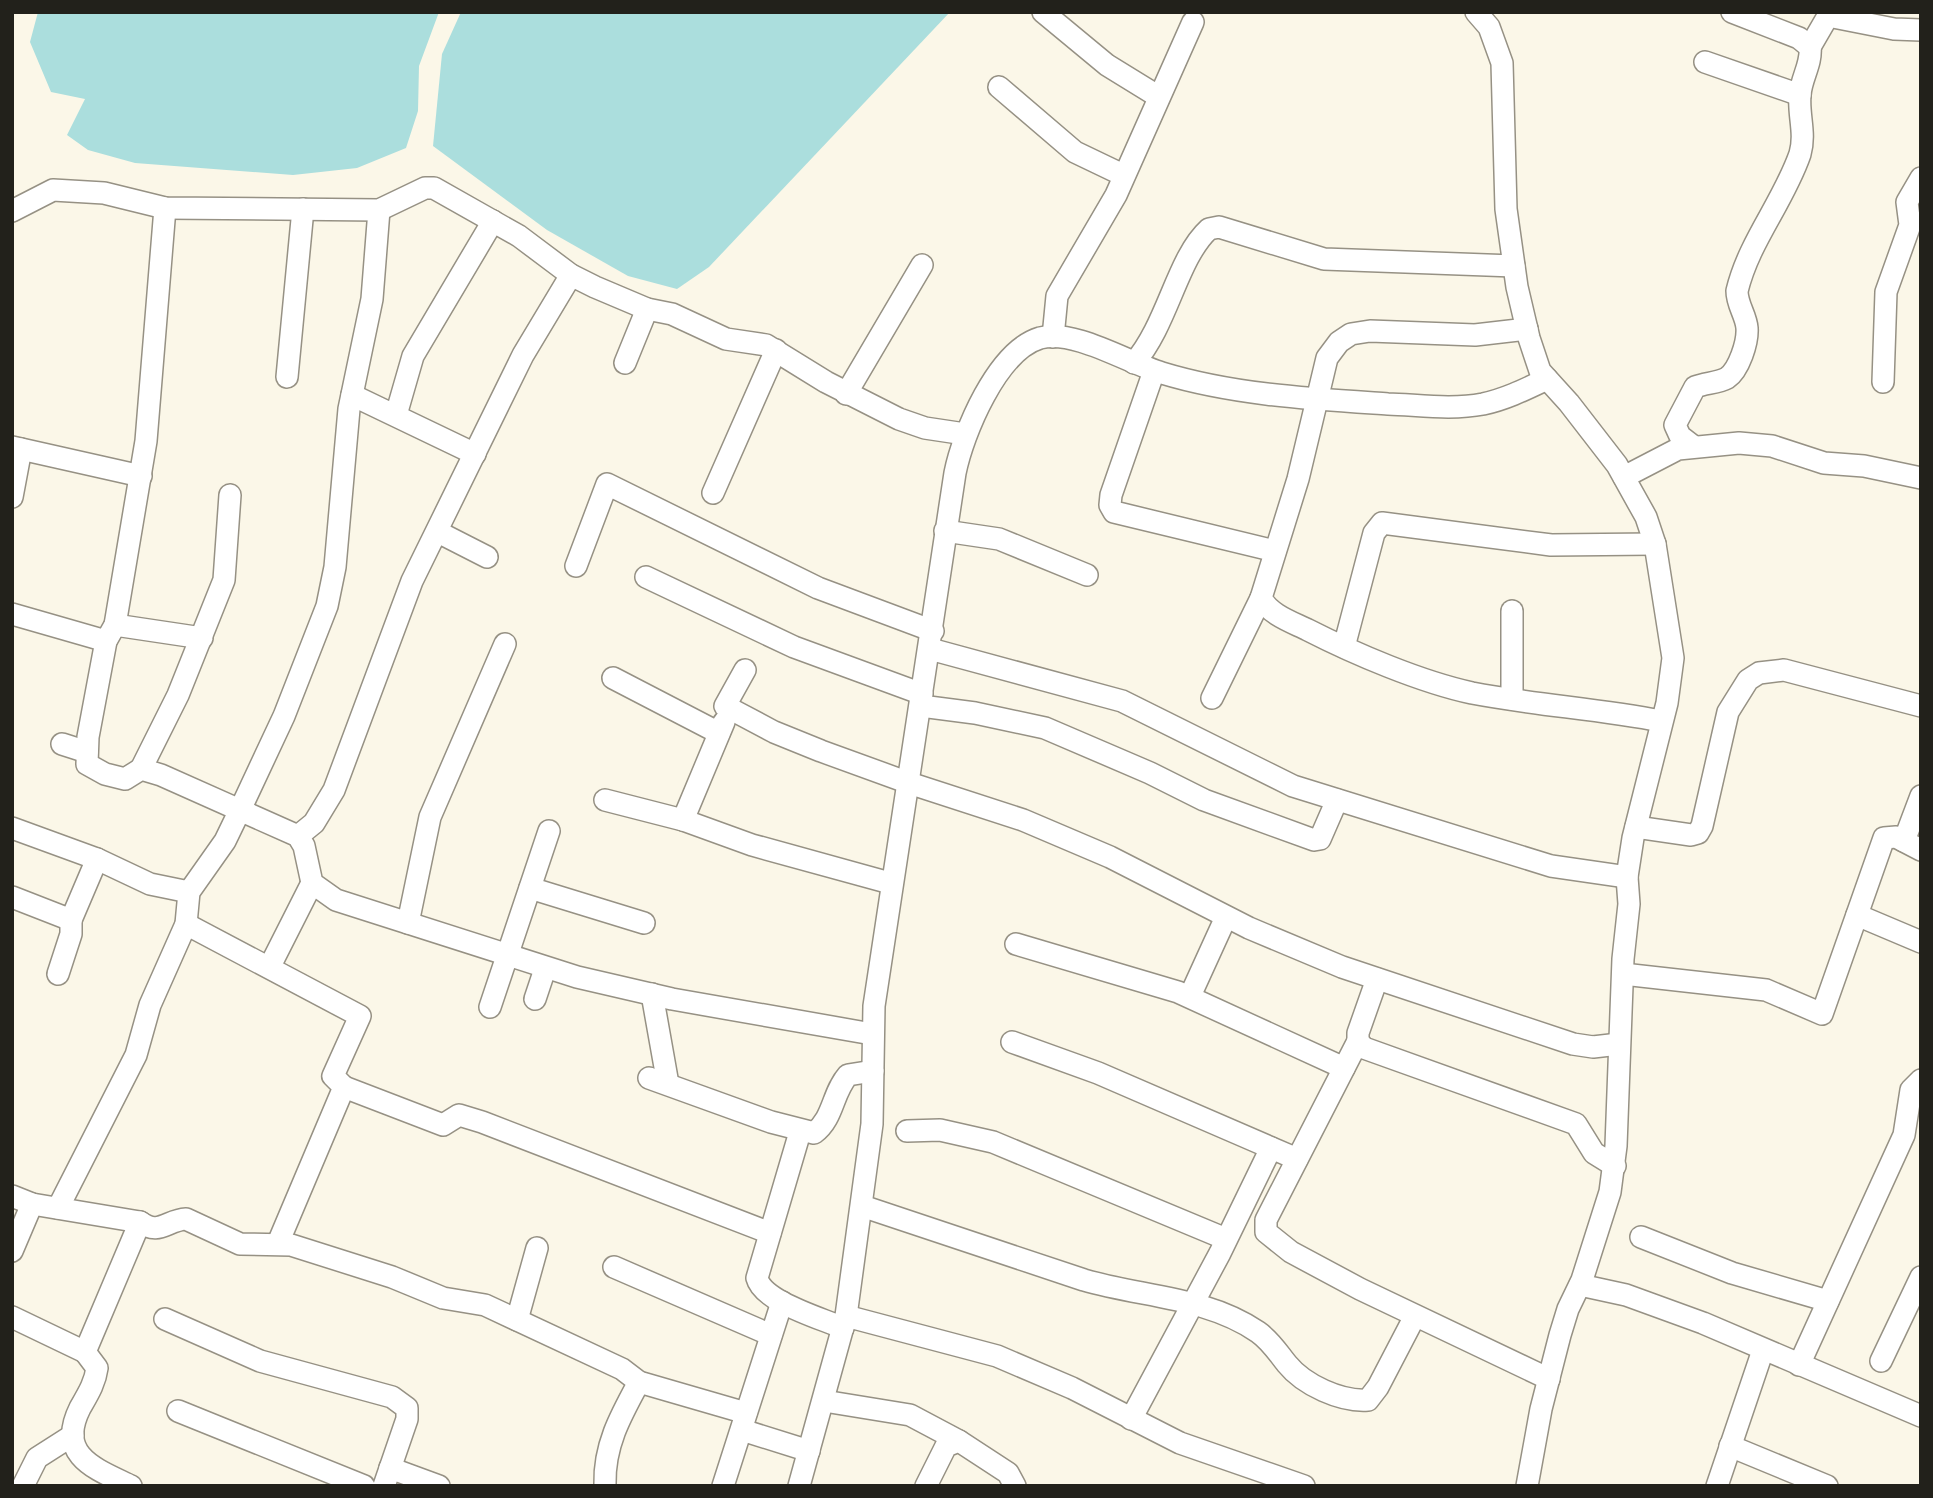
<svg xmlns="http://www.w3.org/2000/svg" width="1933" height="1498" font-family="Mulish,sans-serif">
<rect width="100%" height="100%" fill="#fbf7e8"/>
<g fill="#abdedd">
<polygon points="38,12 439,12 419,66 418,111 406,148 357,168 293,175 135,163 88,150 67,135 85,99 51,92 30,42"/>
<polygon points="461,12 950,12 709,267 677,289 628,276 547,230 433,146 442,54"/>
</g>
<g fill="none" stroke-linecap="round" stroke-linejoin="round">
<g stroke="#969184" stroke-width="24">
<g id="minor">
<polyline points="1043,12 1107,65 1159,97"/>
<polyline points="1476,12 1489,27 1502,63 1506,209 1517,287 1529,338 1540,371 1569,403 1617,465 1646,517 1655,544 1673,658 1667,703 1633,838 1627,877 1629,904 1623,959 1616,1146 1610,1192 1582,1280 1568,1309 1560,1335 1541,1409 1527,1486"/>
<polyline points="1810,47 1828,16 1894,29 1921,30"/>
<polyline points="1705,62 1800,95"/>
<polyline points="999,87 1075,152 1123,175"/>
<polyline points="165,208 146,441 115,625 106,641 88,737 87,764 105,774 125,779 141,769 161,775 298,836 304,846 312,883 336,900 577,977 672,999 872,1034"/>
<polyline points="12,211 53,190 104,193 165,208 379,210 425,188 434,188 519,236 571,275 595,287 647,309 672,314 726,339 766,345 826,382 899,419 925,428 965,434"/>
<path d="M1527,329L1475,335L1370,331L1351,334L1339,342L1327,358L1298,479L1261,598C1270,615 1292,622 1308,630C1355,654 1421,682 1472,693C1535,705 1599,709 1661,721"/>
<polyline points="1053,337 1057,296 1116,195 1193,22"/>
<polyline points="625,363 647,309"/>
<path d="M1134,363C1168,324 1177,258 1209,229L1219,227L1324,259L1514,266"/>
<polyline points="1154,371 1111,495 1110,505 1114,512 1275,551"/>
<polyline points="287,377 303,209"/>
<polyline points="1883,382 1886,292 1910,225 1907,202 1921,178"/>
<polyline points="846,394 922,265"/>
<polyline points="352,395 475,454"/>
<polyline points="396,415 413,356 493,221"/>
<path d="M1693,446L1680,436L1675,425L1695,387C1705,383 1718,383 1727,378C1739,370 1748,342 1747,328C1746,315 1737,305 1737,291C1749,241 1783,203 1800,154C1806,133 1798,115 1800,95C1801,78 1812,64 1810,47L1799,38L1732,12"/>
<polyline points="12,447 141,476"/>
<polyline points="1624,477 1678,449 1739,443 1772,446 1824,463 1864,466 1921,478"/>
<polyline points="713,493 776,350"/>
<polyline points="12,497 21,449"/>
<polyline points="945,531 999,539 1087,575"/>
<polyline points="438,532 487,557"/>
<polyline points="576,566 607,484 818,588 933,631"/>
<polyline points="646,577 794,647 922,694"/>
<polyline points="12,614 106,641"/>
<polyline points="115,625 202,638"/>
<polyline points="1344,647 1374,533 1382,523 1551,545 1655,544"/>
<polyline points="930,649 1122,701 1293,786 1551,866 1627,877"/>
<polyline points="745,670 725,706 774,732 821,751 909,783 1023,820 1110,857 1249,928 1342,967 1573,1044 1593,1047 1619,1044"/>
<polyline points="613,678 719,733"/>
<polyline points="1212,698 1261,598"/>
<polyline points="1512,699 1512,611"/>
<polyline points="921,706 975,713 1045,728 1150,773 1204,800 1314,840 1320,839 1337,800"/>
<polyline points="62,744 87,752"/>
<polyline points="141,769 178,695 224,580 230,495"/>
<polyline points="605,800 683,820 752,845 890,883"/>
<polyline points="683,820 724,722"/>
<polyline points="1636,827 1691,835 1698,833 1702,826 1728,712 1748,680 1759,673 1784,670 1921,706"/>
<polyline points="12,828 97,859 150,884 189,892"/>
<polyline points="298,836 314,823 334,790 412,581 523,355 571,275"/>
<polyline points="1904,841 1921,796"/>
<polyline points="530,888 644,923"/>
<polyline points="12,897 71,920 97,859"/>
<polyline points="1857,915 1921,942"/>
<polyline points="408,923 430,817 505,644"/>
<polyline points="186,924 360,1016 333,1076 344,1087 278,1243"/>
<polyline points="1016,944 1178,992 1344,1068"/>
<polyline points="270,966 312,883"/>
<polyline points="58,974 71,934 71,920"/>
<polyline points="1623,974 1766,990 1822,1014 1884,838 1896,837 1921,850"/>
<polyline points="1377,979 1358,1033 1358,1041 1364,1048 1576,1124 1594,1153 1615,1166"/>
<polyline points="652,994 668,1084"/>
<polyline points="1190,996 1226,917"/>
<polyline points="535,999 545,969"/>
<polyline points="490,1007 549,831"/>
<polyline points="1358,1041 1266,1220 1266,1232 1291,1252 1360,1289 1549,1379"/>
<polyline points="1012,1042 1098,1073 1297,1159"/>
<path d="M649,1078L771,1122L814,1133C834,1118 832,1093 848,1075L873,1071"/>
<polyline points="344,1087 443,1125 459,1115 482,1122 770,1233"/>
<polyline points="907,1131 940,1130 993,1142 1226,1239"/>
<path d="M800,1132L757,1278C763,1302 821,1318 843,1328"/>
<path d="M12,1196L32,1204L140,1222C159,1236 167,1220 186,1219L240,1244L291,1245L392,1277L443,1298L485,1305L622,1369L639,1382L746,1413"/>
<path d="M862,1206L1084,1280C1142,1297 1207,1297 1258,1332C1271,1341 1278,1353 1287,1364C1304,1385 1341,1402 1368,1400L1378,1387L1415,1316"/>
<polyline points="58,1208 136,1055 150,1005 186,924 189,892 225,841 240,810 284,716 327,606 335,567 349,409 372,299 379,210"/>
<polyline points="1641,1237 1732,1273 1828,1301"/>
<polyline points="12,1251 32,1204"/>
<polyline points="614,1267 771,1335"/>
<polyline points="1580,1285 1626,1295 1703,1323 1921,1416"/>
<polyline points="846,1316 997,1356 1072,1388 1180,1443 1304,1486"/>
<polyline points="12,1317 85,1352"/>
<polyline points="165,1319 260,1361 392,1397 407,1408 407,1419 384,1486"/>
<polyline points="517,1320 537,1248"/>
<polyline points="1881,1361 1921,1277"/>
<polyline points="1799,1365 1904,1135 1911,1090 1921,1080"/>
<polyline points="824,1401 910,1415 959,1441"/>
<polyline points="178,1411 364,1486"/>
<polyline points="1131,1419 1220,1253 1271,1148"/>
<polyline points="742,1430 809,1451"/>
<polyline points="1730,1446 1827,1486"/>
<polyline points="390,1468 439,1486"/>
<path d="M605,1484C604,1445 621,1415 639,1382"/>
<polyline points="23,1486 37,1458 73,1435"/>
<path d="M131,1486C96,1469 56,1456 80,1408C88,1394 95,1383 97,1368L85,1352L140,1222"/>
<polyline points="723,1486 782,1302"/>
<path d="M799,1486L846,1316L872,1124L874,1006L955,473C963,433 997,351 1040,338C1075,329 1128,363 1162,373C1234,395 1313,399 1388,404C1419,405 1452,410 1483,404C1506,399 1526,389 1547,379"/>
<polyline points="926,1486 946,1446 959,1441 1008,1473 1015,1486"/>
<polyline points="1717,1486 1763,1350"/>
</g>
</g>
<use href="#minor" stroke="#fff" stroke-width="21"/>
</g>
<rect width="1933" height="1498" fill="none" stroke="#22211b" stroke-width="28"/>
</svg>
